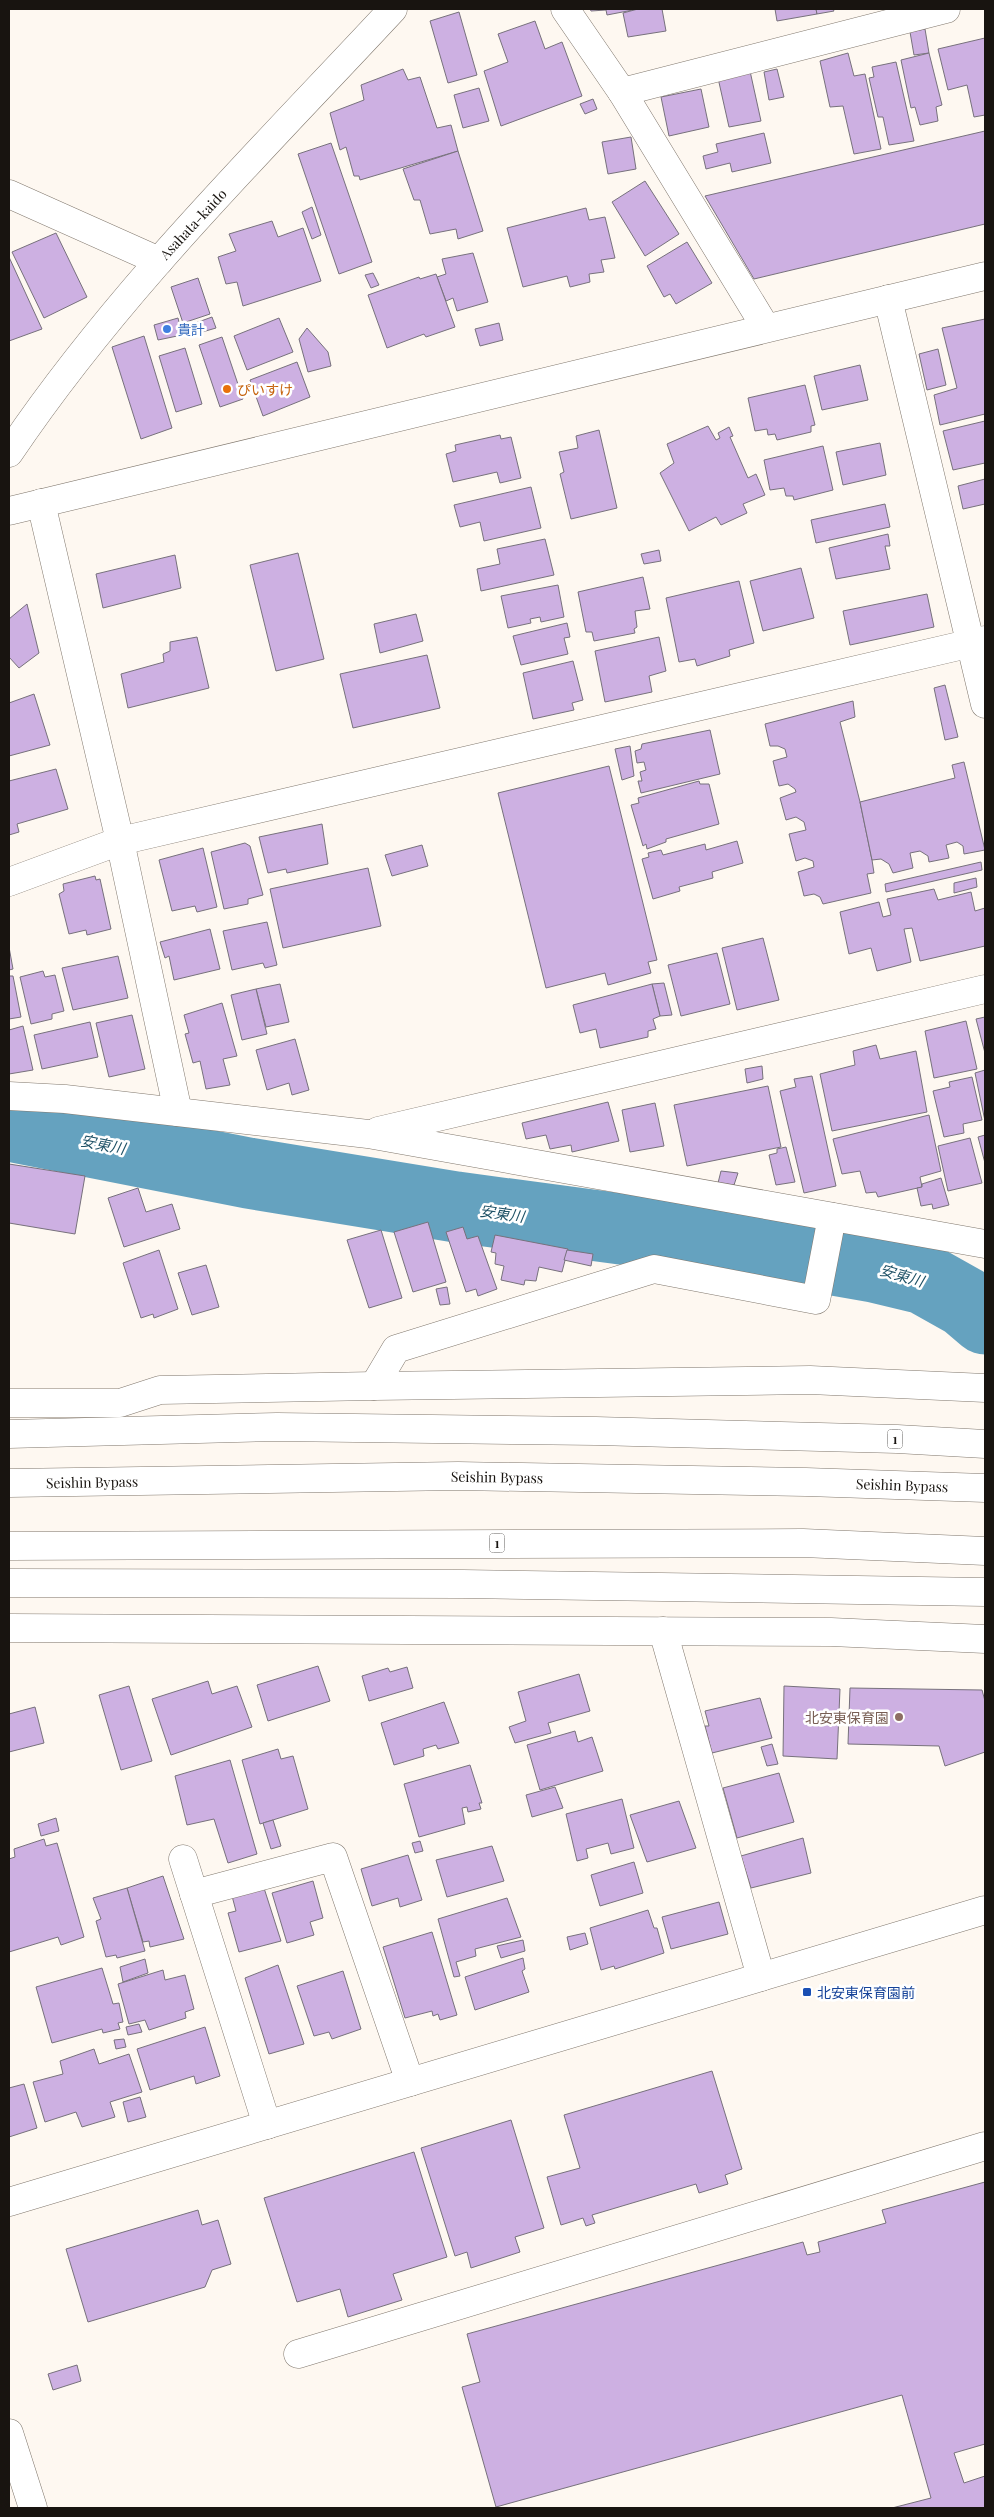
<svg xmlns="http://www.w3.org/2000/svg" width="994" height="2517" font-family="'Playfair Display','Noto Sans JP',serif">
<rect width="100%" height="100%" fill="#fef8f1"/>
<g fill="none" stroke-linecap="round" stroke-linejoin="round">
<polyline stroke="#65a2bf" stroke-width="71" points="9,1126 248,1173 456,1207 771,1249 874,1267 924,1279 965,1302 985,1319"/>
</g>
<g fill="#cdb0e2" stroke="#77717c">
<polygon points="590,9 638,9 607,15 606,10 591,11"/>
<polygon points="638,9 662,9 666,31 628,37 623,13"/>
<polygon points="775,9 816,9 817,14 777,21"/>
<polygon points="816,9 833,9 834,11 817,14"/>
<polygon points="459,12 477,75 448,83 430,21"/>
<polygon points="535,21 545,49 562,42 582,96 501,126 484,71 508,62 498,34"/>
<polygon points="925,29 929,53 914,55 910,32"/>
<polygon points="985,38 985,115 974,117 967,85 948,90 938,49"/>
<polygon points="848,53 854,76 865,74 881,149 854,154 843,106 830,107 820,61"/>
<polygon points="929,53 942,105 936,107 938,121 920,125 915,107 911,108 901,60"/>
<polygon points="896,62 914,141 889,145 883,117 878,117 869,78 874,77 872,67"/>
<polygon points="403,69 408,80 420,77 437,128 451,125 458,151 360,180 359,176 354,176 346,147 340,150 330,113 364,100 361,85"/>
<polygon points="777,69 784,97 769,100 764,72"/>
<polygon points="750,71 761,121 729,127 718,78"/>
<polygon points="479,88 489,121 463,128 454,95"/>
<polygon points="701,89 709,127 669,136 661,97"/>
<polygon points="593,99 597,109 585,114 580,104"/>
<polygon points="985,131 985,224 754,279 705,196"/>
<polygon points="764,133 771,163 732,172 730,163 706,169 703,156 718,152 716,144"/>
<polygon points="631,137 636,169 608,174 602,142"/>
<polygon points="331,143 372,262 339,274 298,154"/>
<polygon points="458,151 483,231 458,239 456,229 430,234 420,200 414,200 403,169"/>
<polygon points="645,181 679,234 645,256 612,202"/>
<polygon points="312,207 321,235 312,239 302,212"/>
<polygon points="586,208 589,220 605,217 615,258 601,260 604,272 589,274 590,282 570,287 567,276 523,287 507,228"/>
<polygon points="272,221 278,237 303,228 321,281 243,306 237,282 226,284 218,257 236,251 229,234"/>
<polygon points="56,233 87,297 44,318 12,252"/>
<polygon points="687,242 712,283 676,304 670,294 664,297 647,266"/>
<polygon points="473,253 488,302 457,311 453,298 446,301 437,277 446,274 442,259"/>
<polygon points="9,257 42,329 9,341"/>
<polygon points="373,273 379,285 371,288 365,275"/>
<polygon points="436,274 455,327 426,337 424,334 387,348 368,295 419,277 420,279"/>
<polygon points="198,278 210,314 183,323 171,287"/>
<polygon points="212,317 216,328 192,335 190,325"/>
<polygon points="178,318 182,335 158,340 154,325"/>
<polygon points="279,318 293,352 247,370 234,336"/>
<polygon points="985,319 985,414 940,425 934,395 957,388 942,328"/>
<polygon points="499,323 503,340 480,346 475,329"/>
<polygon points="307,328 328,352 331,366 308,372 299,339"/>
<polygon points="144,336 172,428 141,439 112,347"/>
<polygon points="222,337 243,399 220,407 199,345"/>
<polygon points="185,348 202,404 176,412 159,356"/>
<polygon points="938,349 946,385 927,390 919,354"/>
<polygon points="297,362 310,397 263,416 250,380"/>
<polygon points="860,365 868,400 822,410 814,376"/>
<polygon points="805,385 815,425 811,426 811,432 777,440 775,434 768,435 767,429 755,431 748,398"/>
<polygon points="985,421 985,463 953,470 943,431"/>
<polygon points="708,426 716,440 720,438 718,433 729,427 733,436 730,437 748,478 756,474 765,495 743,504 747,513 721,525 716,517 689,531 660,473 674,463 667,444"/>
<polygon points="599,430 617,508 571,519 560,474 564,472 559,452 578,448 576,436"/>
<polygon points="500,435 501,439 511,437 521,478 500,483 497,472 453,482 446,454 456,451 455,445"/>
<polygon points="880,443 886,475 843,485 836,452"/>
<polygon points="823,446 833,490 794,500 793,496 786,496 784,488 770,490 764,460"/>
<polygon points="985,479 985,504 963,509 958,486"/>
<polygon points="531,487 541,528 484,541 480,522 460,527 454,505"/>
<polygon points="885,504 890,527 816,543 811,520"/>
<polygon points="888,534 890,546 885,546 890,569 836,579 829,548"/>
<polygon points="545,539 554,575 481,591 477,569 500,564 497,549"/>
<polygon points="659,550 661,561 644,564 641,554"/>
<polygon points="298,553 324,659 276,671 250,565"/>
<polygon points="175,555 181,588 103,608 96,574"/>
<polygon points="801,568 814,618 763,631 750,581"/>
<polygon points="643,577 650,609 635,611 637,627 634,629 635,633 594,641 592,632 586,632 578,592"/>
<polygon points="739,581 754,643 729,650 730,656 697,666 695,659 679,662 666,598"/>
<polygon points="558,585 564,617 541,622 540,617 530,619 531,623 508,628 501,596"/>
<polygon points="927,594 934,627 850,645 843,611"/>
<polygon points="27,604 39,653 19,668 9,657 9,619"/>
<polygon points="416,614 423,641 380,653 374,624"/>
<polygon points="567,623 570,637 564,638 568,654 521,665 513,636"/>
<polygon points="197,637 209,688 128,708 121,674 164,662 163,654 170,651 170,642"/>
<polygon points="659,637 666,671 649,676 652,692 605,702 595,651"/>
<polygon points="427,655 440,708 353,728 340,674"/>
<polygon points="573,661 583,700 572,703 574,710 533,719 523,673"/>
<polygon points="945,685 958,737 945,740 934,688"/>
<polygon points="34,694 50,745 9,756 9,703"/>
<polygon points="853,701 855,717 840,722 860,802 872,860 874,873 867,874 871,893 823,904 820,897 814,894 804,896 798,872 814,867 813,861 805,858 796,861 789,834 806,830 804,822 796,817 786,820 780,798 796,792 795,789 788,784 779,786 773,761 787,757 785,749 778,746 770,746 765,724"/>
<polygon points="710,730 720,774 641,793 638,781 642,781 640,772 646,770 644,762 637,763 635,751 641,749 642,744"/>
<polygon points="630,746 634,776 622,780 615,749"/>
<polygon points="964,762 985,850 964,854 963,846 957,842 946,845 949,858 929,862 928,856 920,851 910,853 913,868 893,873 889,864 881,859 872,860 860,802 955,778 952,765"/>
<polygon points="609,766 657,960 648,962 651,973 608,985 605,973 546,988 498,793"/>
<polygon points="56,769 68,809 17,824 19,832 9,835 9,781"/>
<polygon points="699,781 700,784 709,784 719,824 666,839 666,842 647,849 646,844 643,846 631,805 639,803 638,798"/>
<polygon points="322,824 328,864 287,873 286,869 268,873 259,837"/>
<polygon points="737,841 743,863 712,872 713,878 679,887 680,891 653,899 642,859 649,857 648,853 661,850 663,855 705,844 706,850"/>
<polygon points="245,843 250,846 263,895 248,899 248,904 224,909 211,852"/>
<polygon points="422,845 428,866 392,876 385,855"/>
<polygon points="203,848 217,907 197,912 195,906 172,911 159,860"/>
<polygon points="981,862 982,870 886,892 885,884"/>
<polygon points="368,868 381,926 283,948 270,889"/>
<polygon points="95,876 96,880 100,879 111,929 87,935 86,930 69,934 59,894 64,891 63,884"/>
<polygon points="976,878 977,887 954,893 954,883"/>
<polygon points="934,889 938,900 971,892 975,911 985,908 985,946 920,961 912,928 904,929 911,962 877,971 871,948 849,954 840,912 879,902 883,917 891,915 887,899"/>
<polygon points="267,922 277,965 265,968 263,963 232,970 223,931"/>
<polygon points="210,929 220,969 174,980 169,956 165,958 160,942"/>
<polygon points="763,938 779,1000 737,1010 722,948"/>
<polygon points="9,947 13,969 9,970"/>
<polygon points="717,953 730,1004 681,1016 668,965"/>
<polygon points="118,956 128,998 73,1010 62,968"/>
<polygon points="43,971 45,977 55,975 64,1011 52,1014 52,1019 31,1024 20,977"/>
<polygon points="9,976 13,976 21,1017 9,1019"/>
<polygon points="664,983 672,1015 660,1016 652,984"/>
<polygon points="280,984 289,1022 266,1027 256,989"/>
<polygon points="652,984 660,1016 653,1019 656,1029 648,1031 648,1037 600,1048 596,1029 580,1033 573,1005"/>
<polygon points="256,989 267,1034 242,1040 231,995"/>
<polygon points="222,1003 237,1056 223,1059 230,1085 206,1089 200,1061 193,1063 185,1034 189,1033 184,1015"/>
<polygon points="132,1015 145,1069 109,1077 96,1023"/>
<polygon points="985,1017 985,1053 976,1019"/>
<polygon points="966,1021 977,1069 934,1078 925,1031"/>
<polygon points="90,1022 98,1057 42,1069 34,1035"/>
<polygon points="23,1026 33,1070 9,1074 9,1030"/>
<polygon points="295,1039 309,1090 292,1095 289,1083 267,1090 256,1050"/>
<polygon points="876,1045 880,1059 916,1051 927,1112 832,1131 820,1074 855,1065 853,1051"/>
<polygon points="762,1066 763,1079 747,1083 745,1069"/>
<polygon points="985,1070 985,1121 975,1073"/>
<polygon points="812,1076 836,1186 804,1193 780,1091 796,1087 794,1079"/>
<polygon points="972,1077 982,1120 963,1124 964,1133 944,1137 933,1091 950,1087 949,1082"/>
<polygon points="768,1086 781,1147 687,1166 674,1105"/>
<polygon points="608,1102 619,1141 572,1152 571,1145 550,1149 546,1135 526,1139 522,1123"/>
<polygon points="655,1103 664,1146 630,1152 622,1110"/>
<polygon points="929,1115 941,1171 920,1177 922,1187 878,1197 876,1192 866,1193 860,1171 842,1174 833,1139"/>
<polygon points="985,1135 985,1163 978,1137"/>
<polygon points="970,1138 982,1183 948,1191 938,1146"/>
<polygon points="786,1147 795,1182 776,1185 769,1155 777,1153 777,1149"/>
<polygon points="9,1164 85,1176 75,1234 9,1223"/>
<polygon points="721,1171 738,1173 734,1185 718,1183"/>
<polygon points="941,1178 949,1205 933,1209 932,1204 921,1206 917,1188 922,1187 922,1184"/>
<polygon points="138,1188 146,1212 172,1204 180,1229 124,1247 108,1198"/>
<polygon points="428,1222 446,1282 413,1292 394,1232"/>
<polygon points="463,1227 467,1239 478,1236 497,1289 478,1296 476,1289 466,1292 446,1232"/>
<polygon points="381,1230 402,1298 369,1308 347,1240"/>
<polygon points="495,1235 568,1249 562,1272 539,1267 536,1281 525,1280 524,1285 501,1280 504,1266 495,1264 496,1253 491,1252"/>
<polygon points="159,1250 178,1309 154,1318 153,1314 141,1318 123,1263"/>
<polygon points="567,1250 593,1254 591,1266 564,1260"/>
<polygon points="206,1265 219,1307 192,1315 178,1273"/>
<polygon points="447,1287 450,1304 440,1305 436,1289"/>
<polygon points="318,1666 330,1701 268,1721 257,1685"/>
<polygon points="407,1667 413,1688 369,1701 362,1676 388,1668 390,1672"/>
<polygon points="579,1674 590,1711 548,1723 551,1733 515,1743 509,1727 526,1721 518,1692"/>
<polygon points="208,1681 212,1694 237,1686 252,1727 171,1755 152,1699"/>
<polygon points="129,1686 152,1761 121,1770 99,1695"/>
<polygon points="784,1686 840,1689 837,1759 783,1756"/>
<polygon points="850,1688 982,1690 985,1701 985,1752 945,1766 939,1746 848,1744"/>
<polygon points="760,1698 772,1738 712,1753 705,1726 709,1726 705,1711"/>
<polygon points="444,1702 459,1743 438,1749 436,1745 423,1749 424,1756 394,1765 381,1723"/>
<polygon points="35,1707 44,1743 9,1752 9,1714"/>
<polygon points="575,1731 578,1742 592,1737 603,1771 540,1790 527,1745"/>
<polygon points="772,1744 778,1764 767,1766 761,1747"/>
<polygon points="278,1749 281,1759 293,1756 308,1809 260,1824 242,1760"/>
<polygon points="230,1760 257,1854 228,1863 214,1819 187,1825 175,1776"/>
<polygon points="470,1765 482,1803 479,1803 481,1809 468,1812 467,1807 462,1808 465,1824 419,1837 404,1784"/>
<polygon points="779,1773 794,1822 737,1838 723,1788"/>
<polygon points="555,1787 563,1808 532,1817 526,1795"/>
<polygon points="622,1799 634,1848 611,1854 608,1843 586,1849 588,1858 577,1861 566,1814"/>
<polygon points="679,1801 696,1848 647,1862 630,1815"/>
<polygon points="56,1818 59,1831 41,1836 38,1824"/>
<polygon points="273,1820 281,1846 271,1849 263,1823"/>
<polygon points="803,1838 811,1873 751,1888 741,1856"/>
<polygon points="44,1839 46,1846 57,1843 84,1937 61,1945 58,1937 9,1952 9,1859 15,1857 14,1849"/>
<polygon points="420,1841 423,1851 415,1853 412,1843"/>
<polygon points="492,1846 504,1881 447,1897 436,1860"/>
<polygon points="408,1855 422,1900 400,1907 398,1898 372,1906 361,1869"/>
<polygon points="634,1862 643,1893 600,1906 591,1875"/>
<polygon points="163,1876 184,1939 150,1947 149,1941 143,1942 127,1888"/>
<polygon points="313,1881 323,1918 310,1922 314,1935 287,1943 272,1893"/>
<polygon points="127,1888 145,1951 117,1958 116,1955 106,1957 96,1921 101,1919 93,1898"/>
<polygon points="264,1888 281,1941 239,1952 228,1913 236,1911 232,1896"/>
<polygon points="507,1898 521,1937 475,1949 476,1956 456,1962 460,1976 454,1977 438,1919"/>
<polygon points="719,1902 728,1934 671,1949 662,1917"/>
<polygon points="648,1910 654,1928 657,1928 664,1953 615,1969 614,1966 601,1970 590,1928"/>
<polygon points="432,1932 457,2015 440,2020 438,2014 433,2016 432,2011 405,2018 383,1947"/>
<polygon points="585,1933 588,1944 570,1950 567,1937"/>
<polygon points="523,1940 525,1951 501,1958 497,1946"/>
<polygon points="523,1958 525,1969 522,1971 529,1992 475,2010 465,1977"/>
<polygon points="145,1959 148,1973 123,1982 120,1967"/>
<polygon points="278,1965 304,2044 269,2054 245,1978"/>
<polygon points="102,1968 113,2004 119,2003 123,2022 118,2023 120,2029 103,2033 102,2029 52,2043 36,1987"/>
<polygon points="163,1970 165,1980 185,1975 194,2009 185,2012 186,2018 149,2030 145,2020 129,2024 118,1984"/>
<polygon points="343,1971 361,2029 332,2039 329,2032 314,2036 297,1986"/>
<polygon points="139,2024 142,2032 128,2035 126,2027"/>
<polygon points="205,2027 220,2076 196,2084 194,2076 150,2090 137,2049"/>
<polygon points="124,2039 126,2047 116,2049 114,2040"/>
<polygon points="94,2049 99,2064 129,2054 142,2092 110,2102 115,2117 82,2127 76,2112 45,2122 33,2082 63,2074 60,2061"/>
<polygon points="712,2071 742,2169 725,2175 728,2184 699,2193 696,2184 592,2215 595,2223 586,2226 583,2218 561,2225 547,2177 580,2168 564,2115"/>
<polygon points="24,2084 37,2128 9,2137 9,2088"/>
<polygon points="140,2097 146,2117 128,2122 123,2102"/>
<polygon points="511,2120 544,2228 515,2237 520,2252 471,2268 467,2252 455,2256 421,2148"/>
<polygon points="414,2152 447,2257 393,2274 402,2300 348,2317 340,2289 297,2302 264,2198"/>
<polygon points="985,2182 985,2444 954,2453 964,2483 985,2476 985,2508 892,2508 931,2498 902,2395 496,2507 462,2387 480,2382 467,2334 803,2242 807,2255 820,2252 818,2242 886,2223 882,2210"/>
<polygon points="198,2210 202,2225 218,2220 231,2264 212,2270 205,2287 88,2322 66,2249"/>
<polygon points="77,2365 81,2381 53,2390 48,2374"/>
</g>
<g fill="none" stroke-linecap="round" stroke-linejoin="round">
<g stroke="#81786e" stroke-width="29">
<g id="minor">
<polyline points="565,9 622,92 766,328"/>
<polyline points="622,92 946,9"/>
<polyline points="9,194 159,261"/>
<polyline points="888,299 985,704"/>
<path d="M9,453C118,291 260,152 393,9"/>
<polyline points="41,503 120,841 178,1112"/>
<polyline points="9,511 985,276"/>
<polyline points="9,882 120,841 985,640"/>
<polyline points="9,1096 65,1099 368,1134 985,1244"/>
<polyline points="378,1131 985,989"/>
<polyline points="374,1386 396,1349 654,1269 816,1300 832,1217"/>
<polyline points="9,1403 120,1403 160,1390 374,1386 810,1380 985,1388"/>
<polyline points="9,1628 831,1632 985,1639"/>
<polyline points="663,1631 761,1977"/>
<polyline points="183,1859 267,2125"/>
<polyline points="194,1894 333,1857 410,2082"/>
<polyline points="9,2202 985,1910"/>
<polyline points="298,2354 985,2146"/>
<polyline points="9,2433 33,2508"/>
</g>
</g>
<g stroke="#81786e" stroke-width="29">
<g id="highway">
<polyline points="9,1434 277,1427 596,1431 897,1439 985,1444"/>
<polyline points="9,1483 458,1476 806,1482 985,1488"/>
<polyline points="9,1546 803,1543 985,1551"/>
<polyline points="9,1583 463,1584 985,1592"/>
</g>
</g>
<use href="#minor" stroke="#fff" stroke-width="28"/>
<use href="#highway" stroke="#fff" stroke-width="28"/>
</g>
<circle fill="#3f7fe0" stroke="#fff" stroke-width="2" cx="167" cy="329" r="5"/>
<circle fill="#e8710a" stroke="#fff" stroke-width="2" cx="227" cy="389" r="5"/>
<circle fill="#8d6e63" stroke="#fff" stroke-width="2" cx="899" cy="1717" r="5"/>
<rect fill="#1a4fb4" stroke="#fff" stroke-width="2" x="802" y="1987" width="10" height="10" rx="2.5"/>
<g text-anchor="middle" dominant-baseline="central" stroke-width="5" stroke-linejoin="round" paint-order="stroke">
<g fill="#fff" stroke="#5d5a58" stroke-width="1">
<rect x="887.5" y="1429.5" width="15" height="19" rx="4"/>
<rect x="489.5" y="1533.5" width="15" height="19" rx="4"/>
</g>
<g font-size="12" font-weight="bold" fill="#181410">
<text x="895" y="1439">1</text>
<text x="497" y="1543">1</text>
</g>
<g font-size="14" fill="#181410" stroke="#fff">
<text transform="translate(193 224) rotate(-47)">Asahata-kaido</text>
<text transform="translate(497 1477) rotate(1)">Seishin Bypass</text>
<text transform="translate(92 1482) rotate(-1)">Seishin Bypass</text>
<text transform="translate(902 1485) rotate(2)">Seishin Bypass</text>
</g>
<g font-size="14" fill="#366cbe" stroke="#fff" text-anchor="start">
<text x="177" y="329">貴計</text>
</g>
<g font-size="14" fill="#c56008" stroke="#fff" text-anchor="start">
<text x="237" y="389">ぴいすけ</text>
</g>
<g font-size="14" fill="#785e54" stroke="#fff" text-anchor="end">
<text x="889" y="1717">北安東保育園</text>
</g>
<g font-size="14" fill="#164399" stroke="#fff" text-anchor="start">
<text x="817" y="1992">北安東保育園前</text>
</g>
<g font-size="15" font-style="italic" fill="#1e5166" stroke="#fff">
<text transform="translate(103 1144) rotate(11)">安東川</text>
<text transform="translate(502 1213) rotate(8)">安東川</text>
<text transform="translate(902 1275) rotate(16)">安東川</text>
</g>
</g>
<rect width="994" height="2517" fill="none" stroke="#181410" stroke-width="20"/>
</svg>
